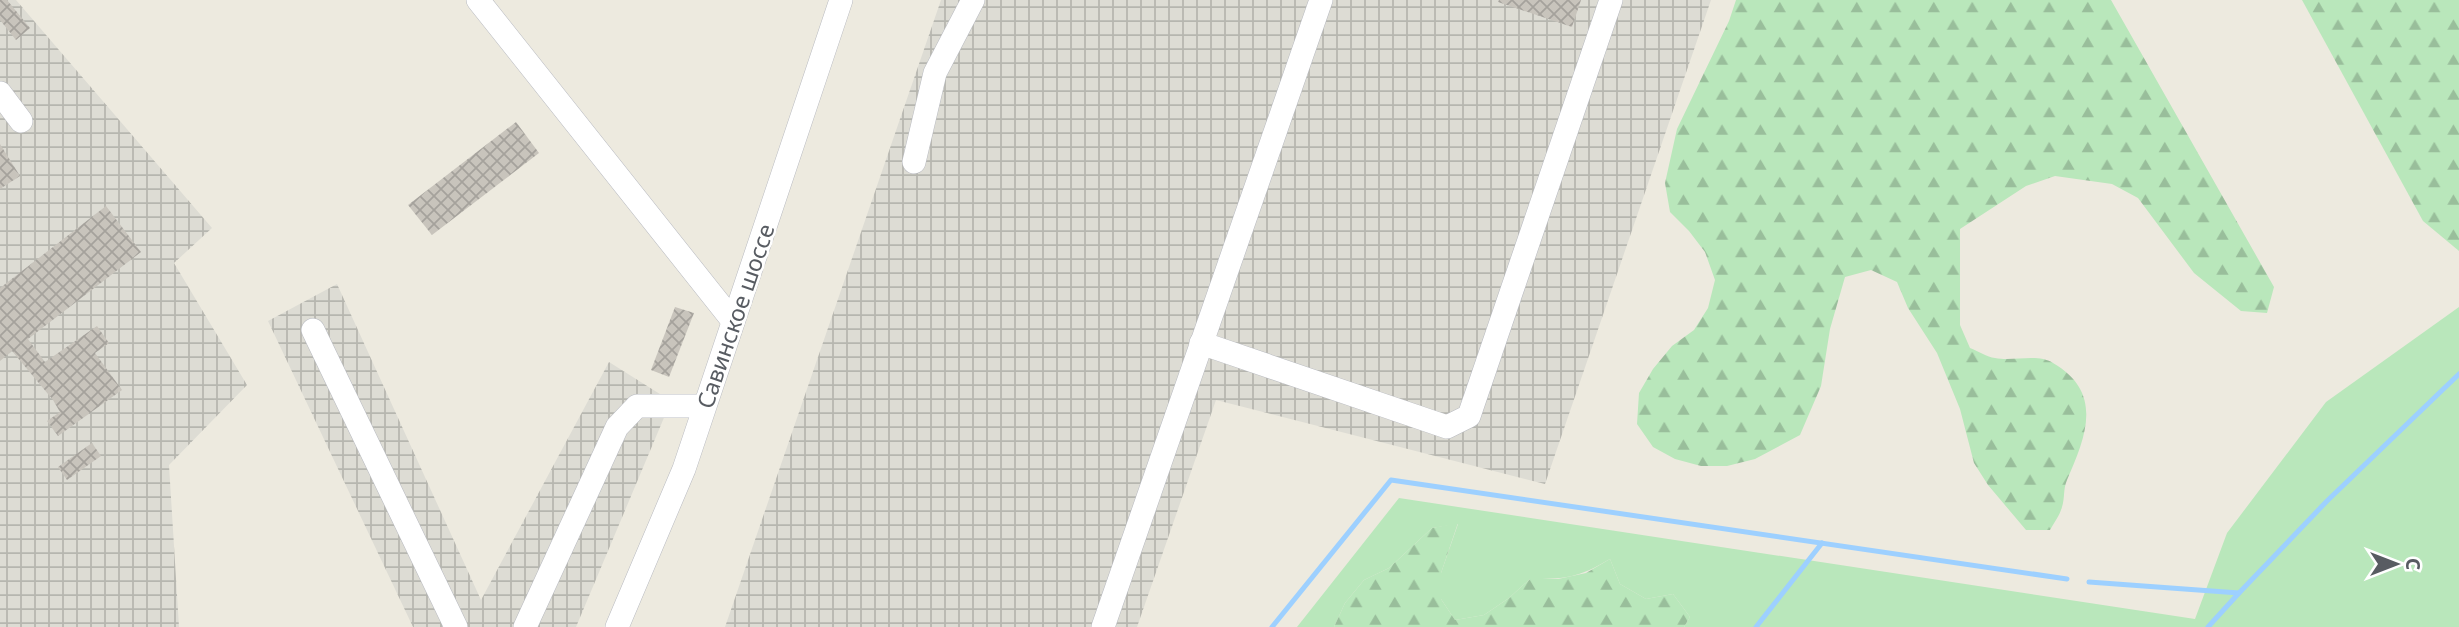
<svg xmlns="http://www.w3.org/2000/svg" width="2459" height="627" font-family="'Noto Sans',sans-serif">
<defs>
<pattern id="industrial-grid" width="8" height="8" patternUnits="userSpaceOnUse" patternTransform="scale(1.75)"><rect width="8" height="8" fill="#dddcd4"/><path d="M0 4h8M4 0v8" fill="none" stroke="#b6b6af"/></pattern>
<pattern id="forest-firs" width="22" height="20" patternUnits="userSpaceOnUse" patternTransform="scale(1.75)"><rect width="22" height="20" fill="#b9e7bb"/><path d="M5 1l3.5 6h-7zM16 11l3.5 6h-7z" fill="#99be9b"/></pattern>
<pattern id="building-cross-hatch" width="8" height="8" patternUnits="userSpaceOnUse" patternTransform="scale(1.75)"><rect width="8" height="8" fill="#c8c4bc"/><path d="M0 0l8 8M0 8l8-8" fill="none" stroke="#a5a29c"/></pattern>
</defs>
<rect width="100%" height="100%" fill="#edeadf"/>
<g fill="url(#industrial-grid)">
<polygon points="0,0 16,0 212,228 174,263 247,385 169,465 179,627 0,627"/>
<polygon points="941,0 1711,0 1545,484 1216,400 1137,627 725,627"/>
<polygon points="337,284 481,600 609,362 671,401 576,627 413,627 268,321"/>
</g>
<path fill="#b9e7bb" d="M2459,307V627H1684L1690,617L1673,594L1646,599L1620,584L1610,559C1578,578 1565,579 1530,579L1509,598L1484,615L1455,620L1441,599V573L1458,524L1432,528L1389,568L1364,580L1345,603L1334,627H1297L1399,498L2195,619L2227,533L2326,402Z"/>
<g fill="url(#forest-firs)">
<path d="M1736,0H2111L2274,287L2267,313L2241,311L2194,273L2138,198L2112,184L2055,176L2026,186L1960,229V325L1970,348C1978,351 1987,357 1995,358C2013,362 2037,353 2053,363C2105,393 2085,438 2067,480C2063,489 2065,498 2062,507C2060,515 2054,523 2050,530H2026L1988,485L1974,463L1960,409L1937,353L1908,308L1897,282L1871,270L1845,277L1830,329L1821,386L1800,435L1755,459L1727,466H1701L1675,459L1653,447L1637,424L1639,393L1653,369L1672,346L1694,330L1708,308L1715,280L1705,252L1689,231L1670,212L1665,183L1677,129L1729,21Z"/>
<polygon points="2302,0 2459,0 2459,251 2423,221"/>
<polygon points="1458,523 1441,573 1441,599 1455,620 1484,615 1509,598 1530,579 1558,579 1586,573 1610,559 1620,584 1646,599 1673,594 1690,617 1684,627 1334,627 1345,603 1364,580 1389,568 1432,528"/>
</g>
<g fill="none" stroke-linecap="round" stroke-linejoin="round">
<g stroke="#9dd0ff" stroke-width="5">
<polyline points="2089,582 2239,593 2327,501 2459,374"/>
<polyline points="1272,627 1391,480 2067,579"/>
<polyline points="1756,627 1822,543"/>
<polyline points="2208,627 2239,593"/>
</g>
</g>
<g fill="url(#building-cross-hatch)">
<polygon points="0,0 7,0 30,28 16,40 0,20"/>
<polygon points="1499,0 1581,0 1572,27 1498,2"/>
<polygon points="516,122 539,153 432,235 408,205"/>
<polygon points="0,144 20,176 0,189"/>
<polygon points="106,206 141,252 28,339 45,362 97,326 109,343 95,353 122,390 58,436 47,421 60,412 53,400 12,351 0,361 0,288"/>
<polygon points="675,307 694,313 669,377 651,370"/>
<polygon points="92,443 101,456 67,480 58,467"/>
</g>
<g fill="none" stroke-linecap="round" stroke-linejoin="round">
<g stroke="#b8bac0" stroke-width="24">
<g id="minor">
<polyline points="478,0 733,321"/>
<polyline points="0,93 21,121"/>
<polyline points="914,162 935,73 973,0"/>
<polyline points="313,330 456,627"/>
<polyline points="1201,343 1447,427 1469,416 1611,0"/>
<polyline points="525,627 617,427 637,406 704,406"/>
<polyline points="617,627 684,469 841,0"/>
<polyline points="1103,627 1321,0"/>
</g>
</g>
<use href="#minor" stroke="#fff" stroke-width="23"/>
</g>
<g text-anchor="middle" dominant-baseline="central" stroke-width="5" stroke-linejoin="round" paint-order="stroke">
<g font-size="23" fill="#585c62" stroke="#fff">
<text transform="translate(735 316) rotate(-71)">Савинское шоссе</text>
</g>
</g>
<g transform="translate(2396 564) rotate(90)" stroke="#ffffff" stroke-width="5" paint-order="stroke">
<path d="M0-5L12 26L0 18L-12 26Z" fill="#585c62"/>
<text y="-10" font-size="19" font-weight="bold" text-anchor="middle" fill="#585c62">С</text>
</g>
</svg>
